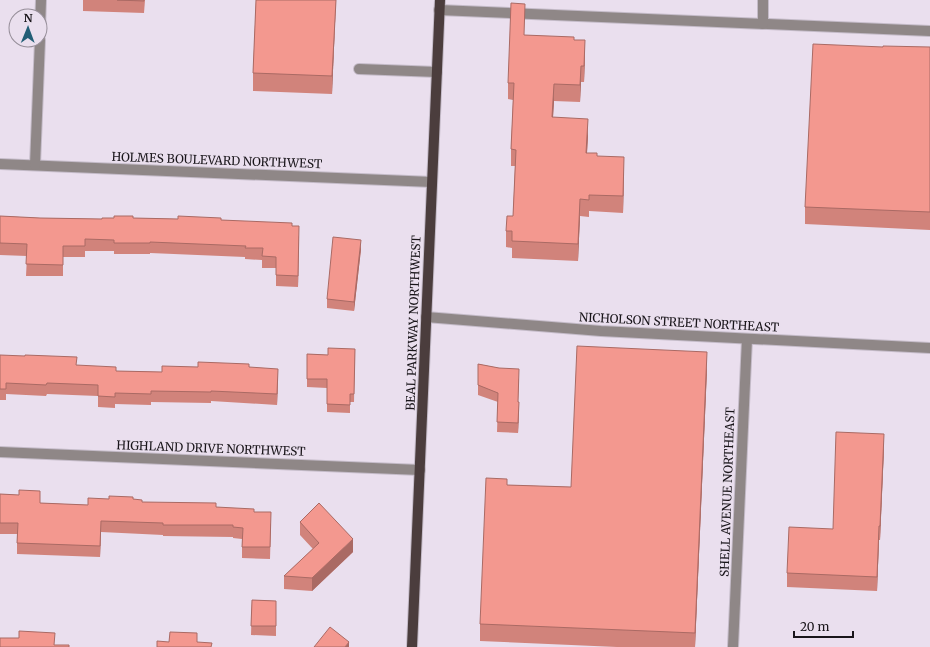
<svg xmlns="http://www.w3.org/2000/svg" width="930" height="647" font-family="Merriweather,serif">
<rect width="100%" height="100%" fill="#eadfee"/>
<g fill="none" stroke-linecap="round" stroke-linejoin="round">
<g stroke="#c4bbc8" stroke-width="12">
<g id="minor">
<polyline points="439,10 930,31"/>
<polyline points="763,24 763,0"/>
<polyline points="40,29 41,0"/>
<polyline points="359,69 437,72"/>
<polyline points="0,164 432,182"/>
<polyline points="35,165 40,40"/>
<polyline points="426,317 601,331 930,348"/>
<polyline points="0,452 420,470"/>
<polyline points="733,647 747,339"/>
</g>
</g>
<g stroke="#c4bbc8" stroke-width="12">
<polyline id="major" points="412,647 440,0"/>
</g>
<use href="#minor" stroke="#8f8787" stroke-width="10"/>
<use href="#major" stroke="#4b3d3d" stroke-width="10"/>
</g>
<g fill="#d1837b">
<polygon points="83,0 145,0 144,13 83,11"/>
<polygon points="256,0 336,0 332,94 253,91 253,73"/>
<polygon points="525,35 574,40 585,56 584,82 581,82 580,102 554,101 553,117 588,136 587,153 597,156 624,174 623,213 589,211 589,217 580,216 578,261 512,258 512,248 506,247 506,231 513,216 515,166 511,166 511,149 513,100 508,99 508,83"/>
<polygon points="883,47 930,47 930,230 805,224 805,207"/>
<polygon points="0,216 40,218 102,219 133,218 221,220 292,226 299,237 298,287 276,286 276,268 262,268 262,260 245,259 245,257 150,253 150,254 114,254 114,251 85,251 85,257 63,257 63,276 26,276 27,256 0,255"/>
<polygon points="361,249 354,311 327,308 327,299"/>
<polygon points="355,349 354,402 350,402 350,413 327,412 327,388 307,387 307,354 328,355"/>
<polygon points="0,355 116,371 162,372 249,367 278,380 277,405 211,401 211,403 151,402 151,405 115,404 115,408 98,407 98,396 47,394 46,396 6,394 6,400 0,400"/>
<polygon points="478,364 499,368 519,379 518,402 519,412 518,433 497,432 498,402 478,395"/>
<polygon points="707,369 695,647 617,647 480,641 480,624 507,485 571,487"/>
<polygon points="884,448 880,540 879,540 877,591 787,587 787,573 833,529"/>
<polygon points="0,494 19,495 40,503 88,505 133,499 142,502 216,507 254,512 271,524 270,559 242,558 242,539 233,538 233,537 163,536 163,535 101,532 100,557 17,554 17,534 0,534"/>
<polygon points="300,522 353,552 312,591 284,589 284,576 313,549 300,535"/>
<polygon points="252,600 276,601 276,636 251,635"/>
</g>
<g fill="#aa6a64">
<polygon points="336,0 332,94 332,76"/>
<polygon points="585,40 585,56 584,82 584,66"/>
<polygon points="581,66 581,82 580,102 580,85"/>
<polygon points="554,84 554,101 552,134 552,117"/>
<polygon points="588,119 588,136 586,169 586,153"/>
<polygon points="624,157 624,174 623,213 623,196"/>
<polygon points="580,199 580,216 578,261 578,244"/>
<polygon points="299,226 299,237 298,287 298,276"/>
<polygon points="361,240 361,249 354,311 354,302"/>
<polygon points="707,352 707,369 695,647 695,633"/>
<polygon points="278,369 278,380 277,405 277,394"/>
<polygon points="519,402 519,412 518,433 518,423"/>
<polygon points="884,434 884,448 880,540 880,526"/>
<polygon points="101,521 101,532 100,557 100,546"/>
<polygon points="879,526 879,540 877,591 877,577"/>
<polygon points="353,539 353,552 312,591 312,578"/>
<polygon points="349,642 349,647 345,647"/>
</g>
<g fill="#f3988f" stroke="#aa6a64">
<polygon points="117,0 144,0 144,1"/>
<polygon points="256,0 336,0 332,76 253,73"/>
<polygon points="511,3 525,4 524,35 574,37 574,40 585,40 584,66 581,66 580,85 554,84 552,117 588,119 586,153 597,153 597,156 624,157 623,196 589,195 589,200 580,199 578,244 512,241 512,231 506,231 507,216 513,216 516,150 511,149 514,83 508,83"/>
<polygon points="813,44 883,47 883,46 930,47 930,212 805,207"/>
<polygon points="0,216 40,218 102,219 102,218 114,218 114,216 133,216 133,218 178,219 178,216 221,218 221,220 292,223 292,226 299,226 298,276 276,275 276,257 262,256 263,248 245,248 246,246 150,242 150,243 114,243 114,240 85,239 85,246 63,246 63,265 26,264 27,244 0,243"/>
<polygon points="333,237 361,240 354,302 327,299"/>
<polygon points="577,346 707,352 695,633 480,624 486,478 507,479 507,485 571,487"/>
<polygon points="328,348 355,349 354,394 350,394 350,405 327,404 327,379 307,379 307,354 328,355"/>
<polygon points="0,355 25,356 25,355 77,357 76,365 116,367 116,371 162,372 162,366 198,367 198,362 249,364 249,367 278,369 277,394 211,391 211,392 151,391 151,394 115,393 115,397 98,396 98,385 47,383 46,385 6,383 6,389 0,389"/>
<polygon points="478,364 499,368 519,369 518,402 519,402 518,423 497,422 498,393 478,385"/>
<polygon points="836,432 884,434 880,526 879,526 877,577 787,573 789,527 833,529"/>
<polygon points="19,490 40,491 40,503 88,505 88,498 109,499 109,496 133,497 133,499 142,500 142,502 216,503 216,507 254,509 254,512 271,512 270,547 242,547 243,528 233,527 233,525 163,525 163,523 101,521 100,546 17,543 18,523 0,523 0,494 19,495"/>
<polygon points="319,503 353,539 312,578 284,576 319,543 300,522"/>
<polygon points="252,600 276,601 276,626 251,626"/>
<polygon points="330,627 349,642 345,647 314,647"/>
<polygon points="19,631 55,633 54,645 69,645 69,647 0,647 0,638 19,638"/>
<polygon points="170,632 197,633 197,642 212,643 211,647 157,647 157,641 169,642"/>
</g>
<g text-anchor="middle" dominant-baseline="central" stroke-width="3" stroke-linejoin="round" paint-order="stroke">
<g font-size="12" fill="#19151a" stroke="#eadfee">
<text transform="translate(217 160) rotate(2)">HOLMES BOULEVARD NORTHWEST</text>
<text transform="translate(679 322) rotate(3)">NICHOLSON STREET NORTHEAST</text>
<text transform="translate(413 323) rotate(-88)">BEAL PARKWAY NORTHWEST</text>
<text transform="translate(211 448) rotate(2)">HIGHLAND DRIVE NORTHWEST</text>
<text transform="translate(727 492) rotate(-88)">SHELL AVENUE NORTHEAST</text>
</g>
</g>
<g transform="translate(28 28) rotate(1)"><circle r="19" fill="#eadfee" stroke="#968e99"/>
<path d="M0-3L7 15L0 10L-7 15Z" fill="#225e76"/>
<text y="-6" font-size="11" font-weight="bold" text-anchor="middle" fill="#19151a">N</text>
</g>
<path d="M794 631v6h59v-6" fill="none" stroke="#19151a" stroke-width="2"/>
<text x="800" y="631" font-size="12" fill="#19151a" stroke="#eadfee" stroke-width="3" paint-order="stroke">20 m</text>
</svg>
